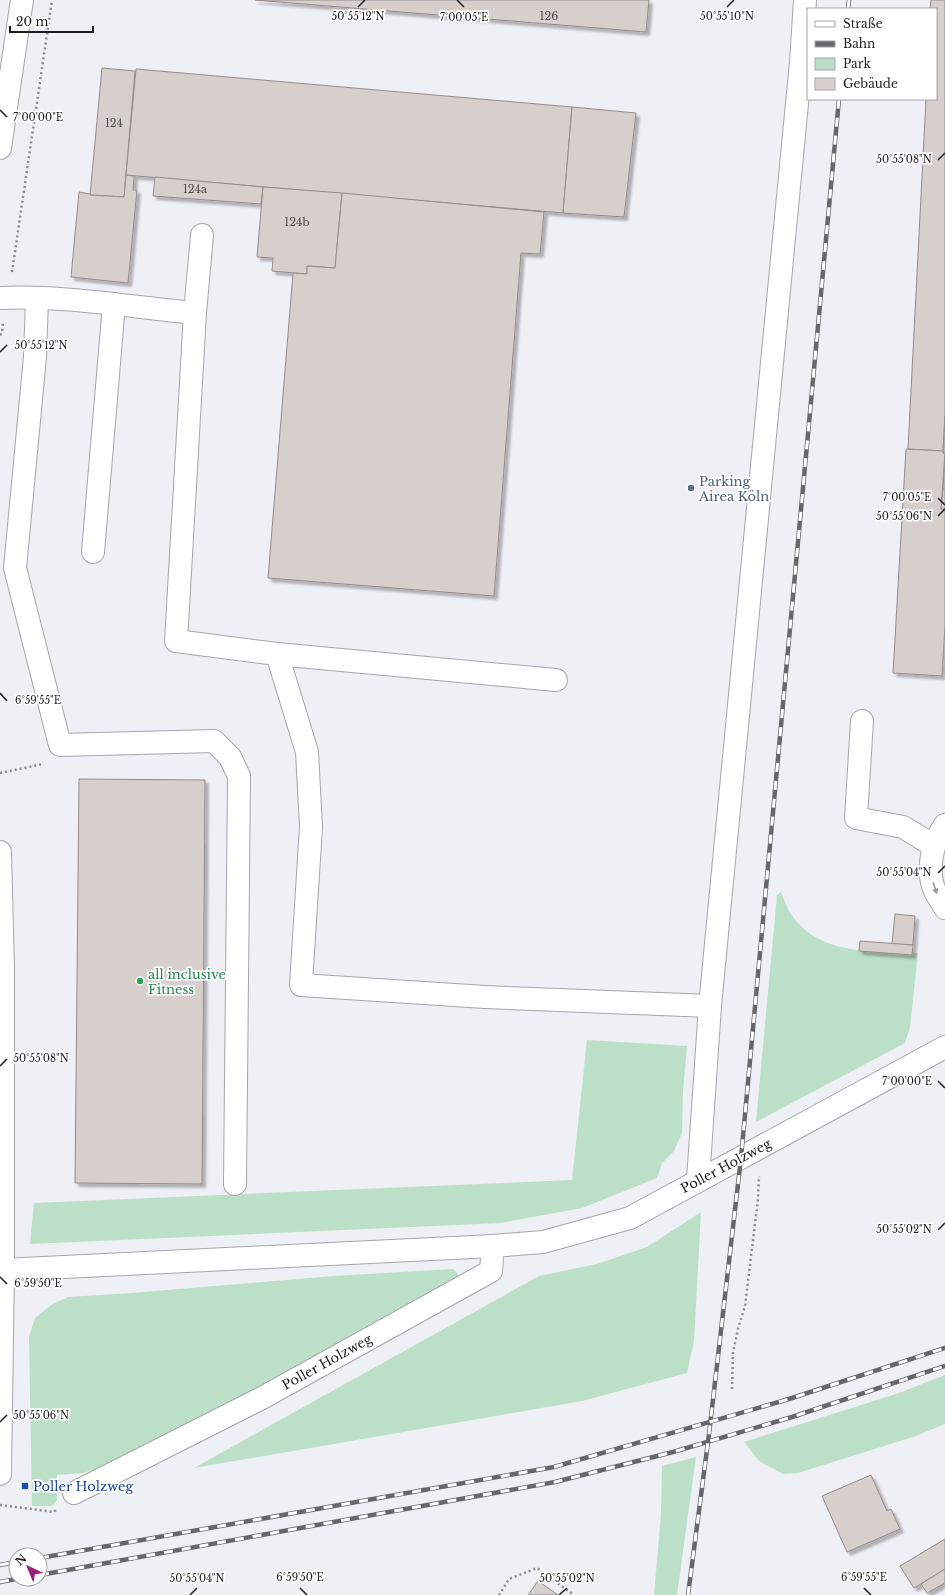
<svg xmlns="http://www.w3.org/2000/svg" width="945" height="1595" font-family="'Libre Baskerville',serif">
<defs>
<filter id="shadow"><feDropShadow dx="3.5" dy="3.5" stdDeviation="1" flood-color="#0004"/></filter>
</defs>
<rect width="100%" height="100%" fill="#efeff6"/>
<g fill="#bcdfc7">
<path d="M781,892C785,903 789,913 797,922C826,956 878,951 918,953L910,1027L905,1043L756,1122L777,895Z"/>
<polygon points="587,1040 687,1046 683,1091 682,1133 674,1151 662,1163 657,1178 582,1208 500,1223 30,1244 34,1203 572,1180"/>
<polygon points="701,1212 694,1341 687,1373 582,1401 194,1468 539,1276 597,1264 647,1247"/>
<polygon points="453,1269 457,1273 459,1278 288,1373 105,1466 83,1473 57,1475 57,1500 52,1506 32,1506 29,1337 35,1318 51,1305 68,1297 132,1293 333,1276"/>
<polygon points="945,1375 945,1424 916,1436 798,1473 783,1474 759,1461 744,1442 899,1393"/>
<polygon points="696,1457 677,1595 654,1595 661,1514 662,1466"/>
</g>
<g fill="#d7cfcc" stroke="#938c89" filter="url(#shadow)">
<polygon points="255,0 649,0 646,32"/>
<polygon points="931,0 945,0 945,415 943,451 908,449 926,99 936,99 936,9 930,9"/>
<polygon points="102,68 135,71 124,197 90,195"/>
<polygon points="136,69 572,107 563,213 126,175"/>
<polygon points="572,107 636,113 624,217 563,213"/>
<polygon points="126,175 134,176 133,190 137,190 128,283 71,277 79,192 90,194 90,195 124,197"/>
<polygon points="155,177 263,187 261,204 153,196"/>
<polygon points="263,187 342,193 335,268 307,266 307,274 272,271 273,258 257,257"/>
<polygon points="342,193 544,212 540,254 521,253 494,596 268,578 293,273 307,274 307,266 335,268"/>
<polygon points="945,415 945,454 943,453"/>
<polygon points="906,449 943,451 943,453 945,454 941,509 945,509 945,626 942,676 893,673"/>
<polygon points="945,455 945,490 943,489"/>
<polygon points="943,489 945,490 945,509 941,509"/>
<polygon points="79,779 205,780 202,1184 75,1183"/>
<polygon points="895,914 915,916 913,945 892,944"/>
<polygon points="860,941 913,945 912,955 859,951"/>
<polygon points="871,1475 887,1511 891,1509 900,1529 847,1552 822,1496"/>
<polygon points="945,1539 945,1569 914,1588 900,1566"/>
<polygon points="945,1569 945,1583 927,1593 921,1584"/>
<polygon points="538,1581 558,1595 528,1595"/>
</g>
<g fill="none" stroke-linecap="round" stroke-linejoin="round">
<g stroke="#a5a5ac" stroke-width="24">
<g id="minor">
<polyline points="0,148 22,0"/>
<path d="M0,298C63,295 131,307 195,313L202,235"/>
<polyline points="37,298 35,357 15,568 60,745 214,741 230,757 239,776 235,1184"/>
<polyline points="195,313 176,641 277,654 307,752 311,827 301,985 485,997 710,1006"/>
<polyline points="93,552 114,304"/>
<polyline points="277,654 556,680"/>
<polyline points="862,721 856,818 903,827 934,846"/>
<path d="M945,825C932,842 926,871 935,891C938,897 942,902 945,908"/>
<polyline points="0,852 3,968 3,1270 0,1474"/>
<polyline points="698,1180 710,1006 801,62 805,0"/>
<polyline points="3,1270 493,1246 543,1242 630,1218 945,1047"/>
<polyline points="74,1493 262,1398 491,1271 493,1246"/>
</g>
</g>
<g stroke="#8a8a8f" stroke-width="2.5" stroke-dasharray="2 3" stroke-linecap="butt">
<polyline points="12,272 52,0"/>
<polyline points="0,335 2,333 3,322"/>
<polyline points="0,773 43,764"/>
<polyline points="732,1389 733,1353 738,1329 745,1306 758,1199 759,1176"/>
<polyline points="0,1505 54,1512 56,1510"/>
<polyline points="499,1595 509,1579 537,1568 574,1595"/>
</g>
<use href="#minor" stroke="#fff" stroke-width="22"/>
<g stroke="#67676b" stroke-width="4.5">
<g id="rail">
<polyline points="848,9 849,0"/>
<polyline points="40,1558 554,1467 789,1399 945,1348"/>
<polyline points="0,1565 16,1562"/>
<polyline points="40,1575 555,1482 673,1452 792,1417 945,1366"/>
<polyline points="0,1582 16,1579"/>
<polyline points="688,1595 709,1434 741,1158 839,99"/>
</g>
</g>
<use href="#rail" stroke="#fff" stroke-width="3" stroke-dasharray="9" stroke-linecap="butt"/>
</g>
<defs><path id="oneway-solid" d="M-6-.8H1V-3.2L6.5 0L1 3.2V.8H-6Z"/></defs>
<use fill="#99999a" href="#oneway-solid" transform="translate(935 888) rotate(72)"/>
<path fill="none" stroke="#1d1d1f" stroke-width="1.5" d="M457,0L464,7M358,7L365,0M727,7L734,0M0,110L7,117M938,160L945,153M0,352L7,345M938,498L945,505M938,516L945,509M0,693L7,701M938,873L945,866M0,1066L7,1059M938,1081L945,1088M938,1230L945,1223M0,1277L7,1284M0,1422L7,1415M300,1588L307,1595M864,1588L871,1595M190,1595L197,1588M559,1595L567,1588"/>
<circle fill="#5c6f8a" stroke="#fff" stroke-width="1.5" cx="691" cy="488" r="4"/>
<circle fill="#2e9e5b" stroke="#fff" stroke-width="1.5" cx="140" cy="981" r="4"/>
<rect fill="#1a4fb4" stroke="#fff" stroke-width="1.5" x="21" y="1482" width="8" height="8" rx="2"/>
<g text-anchor="middle" dominant-baseline="central" stroke-width="3.5" stroke-linejoin="round" paint-order="stroke">
<g font-size="11" fill="#4c4a4a">
<text x="549" y="16">126</text>
<text x="114" y="123">124</text>
<text x="195" y="189">124a</text>
<text x="297" y="222">124b</text>
</g>
<g font-size="13" fill="#4e5e75" stroke="#fff" text-anchor="start">
<text x="699" y="481">Parking<tspan x="699" dy="15">Airea Köln</tspan></text>
</g>
<g font-size="13" fill="#27864d" stroke="#fff" text-anchor="start">
<text x="148" y="974">all inclusive<tspan x="148" dy="15">Fitness</tspan></text>
</g>
<g font-size="13" fill="#1d1d1f" stroke="#fff">
<text transform="translate(726 1166) rotate(-28)">Poller Holzweg</text>
<text transform="translate(327 1362) rotate(-29)">Poller Holzweg</text>
</g>
<g font-size="13" fill="#164399" stroke="#fff" text-anchor="start">
<text x="33" y="1486">Poller Holzweg</text>
</g>
</g>
<g font-size="10" text-anchor="middle" fill="#1d1d1f" stroke="#fff" stroke-width="3.5" stroke-linejoin="round" paint-order="stroke">
<text x="358" y="20">50°55'12"N</text>
<text x="727" y="20">50°55'10"N</text>
<text x="464" y="21">7°00'05"E</text>
<text x="38" y="121">7°00'00"E</text>
<text x="904" y="163">50°55'08"N</text>
<text x="41" y="349">50°55'12"N</text>
<text x="907" y="501">7°00'05"E</text>
<text x="904" y="520">50°55'06"N</text>
<text x="38" y="704">6°59'55"E</text>
<text x="904" y="876">50°55'04"N</text>
<text x="41" y="1062">50°55'08"N</text>
<text x="907" y="1085">7°00'00"E</text>
<text x="904" y="1233">50°55'02"N</text>
<text x="38" y="1287">6°59'50"E</text>
<text x="41" y="1419">50°55'06"N</text>
<text x="300" y="1581">6°59'50"E</text>
<text x="864" y="1581">6°59'55"E</text>
<text x="197" y="1582">50°55'04"N</text>
<text x="567" y="1582">50°55'02"N</text>
</g>
<rect x="807" y="8" width="130" height="92" fill="#ffffff" stroke="#a5a5a5"/>
<rect x="815" y="21" width="20" height="6" fill="#ffffff" stroke="#a5a5a5"/>
<text x="843" y="28" font-size="12" fill="#1d1d1f">Straße</text>
<rect x="815" y="41" width="20" height="6" fill="#67676b" stroke="#a5a5a5"/>
<text x="843" y="48" font-size="12" fill="#1d1d1f">Bahn</text>
<rect x="815" y="58" width="20" height="12" fill="#bcdfc7" stroke="#a5a5a5"/>
<text x="843" y="68" font-size="12" fill="#1d1d1f">Park</text>
<rect x="815" y="78" width="20" height="12" fill="#d7cfcc" stroke="#a5a5a5"/>
<text x="843" y="88" font-size="12" fill="#1d1d1f">Gebäude</text>
<g transform="translate(28 1567) rotate(316)"><circle r="19" fill="#ffffff" stroke="#a5a5a5"/>
<path d="M0-3L7 15L0 10L-7 15Z" fill="#9b1e74"/>
<text y="-6" font-size="11" font-weight="bold" text-anchor="middle" fill="#1d1d1f">N</text>
</g>
<path d="M10 26v6h83v-6" fill="none" stroke="#1d1d1f" stroke-width="2"/>
<text x="16" y="26" font-size="12" fill="#1d1d1f" stroke="#ffffff" stroke-width="3" paint-order="stroke">20 m</text>
</svg>
